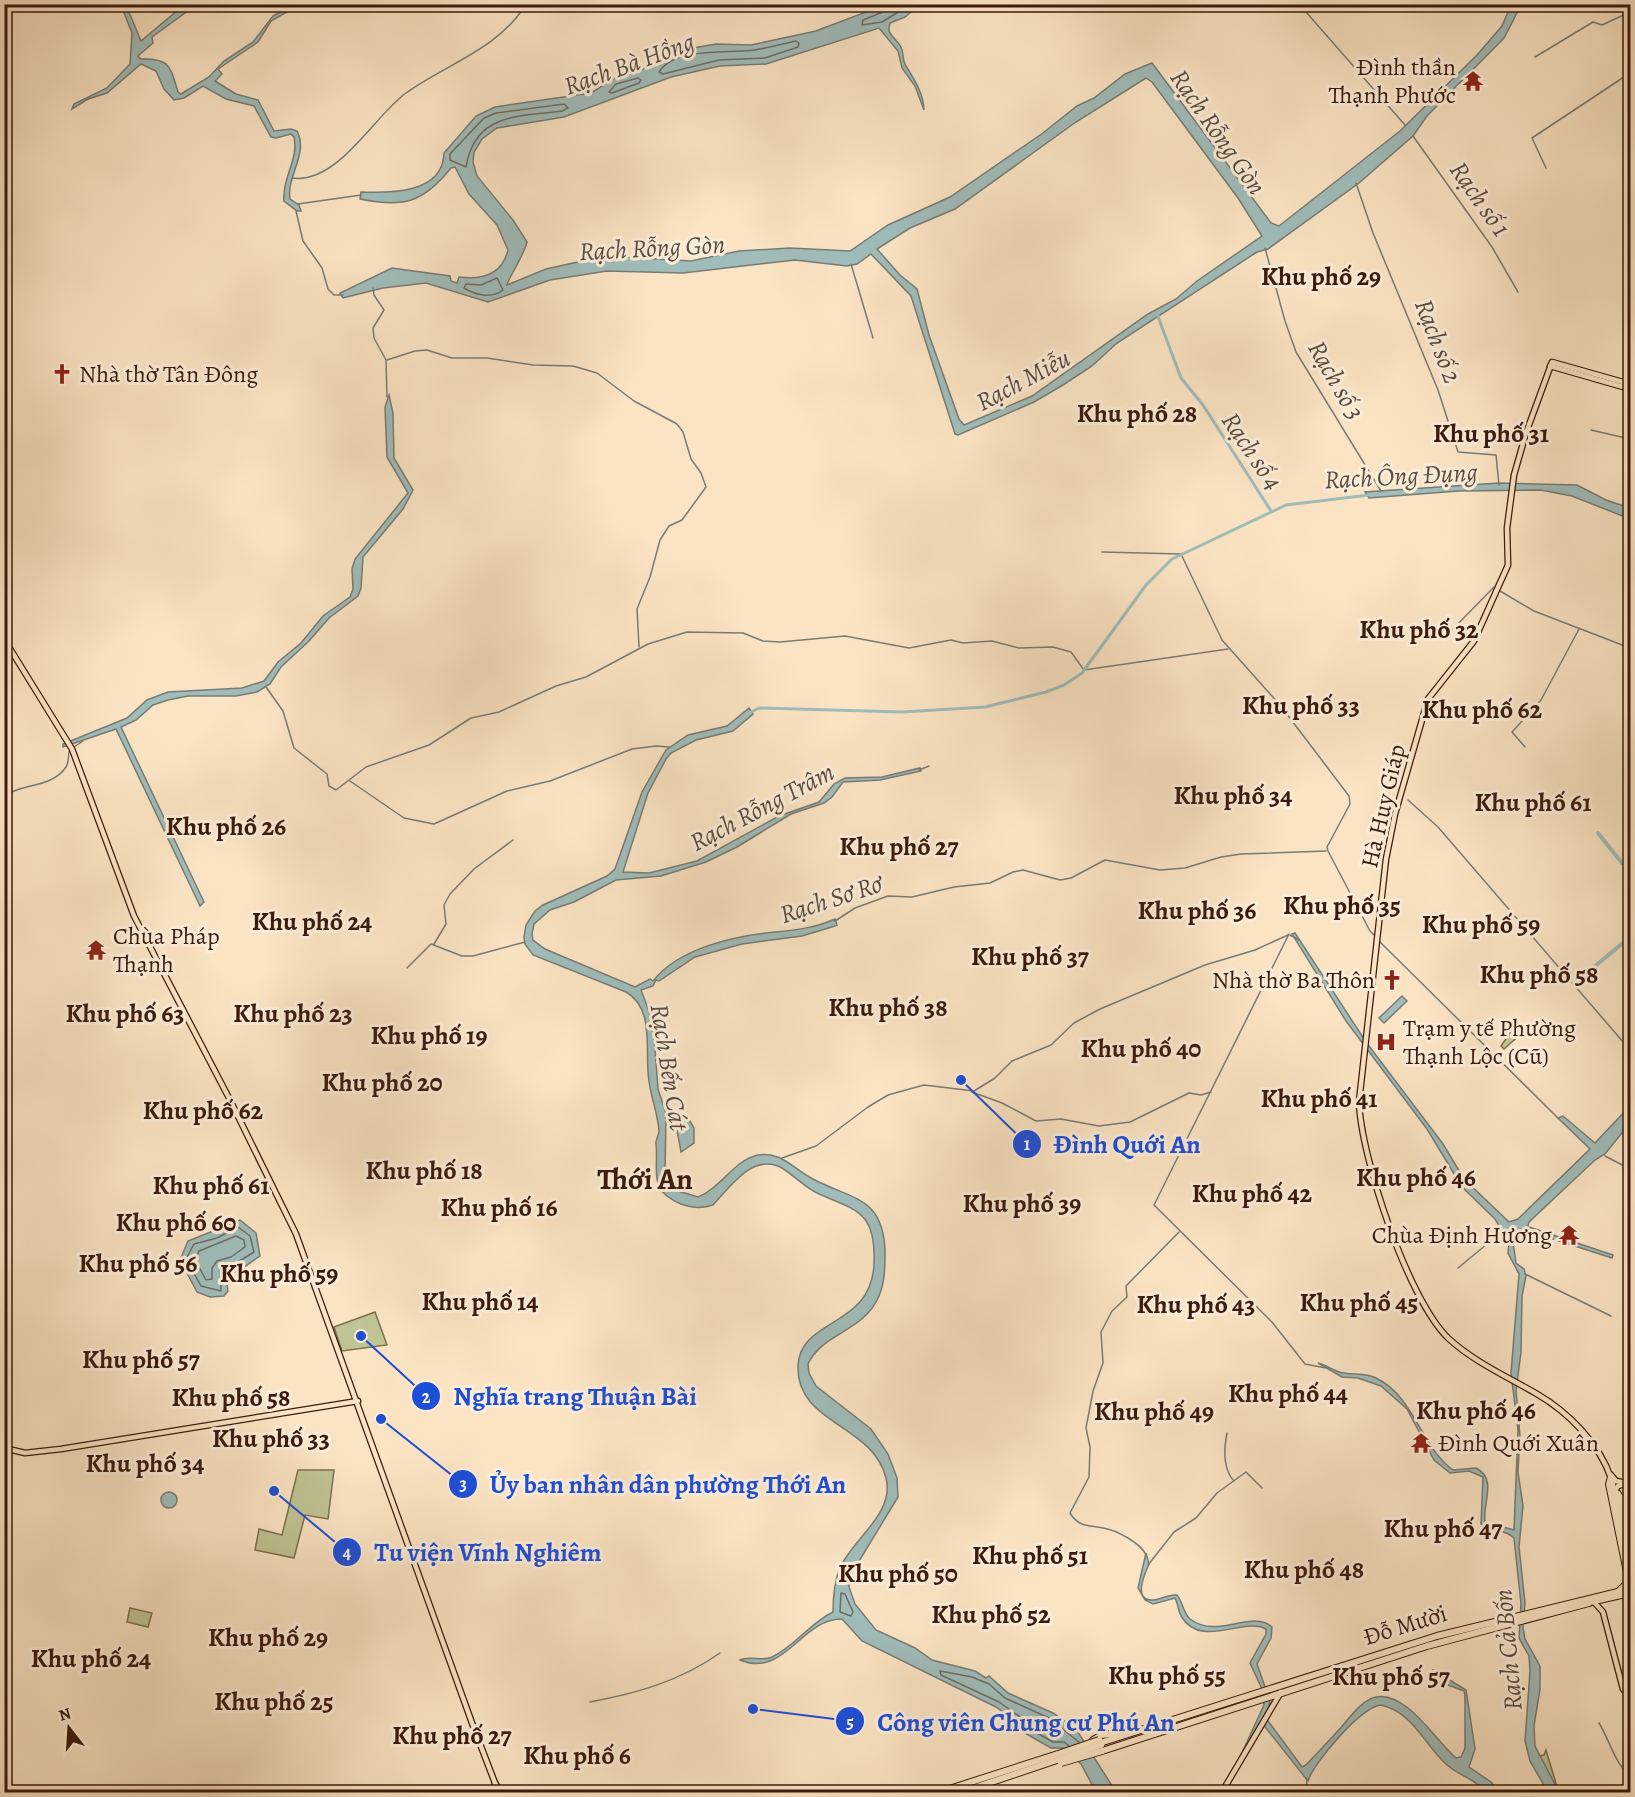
<svg xmlns="http://www.w3.org/2000/svg" width="1635" height="1797" font-family="Alegreya,serif">
<rect width="100%" height="100%" fill="#fbe4c4"/>
<filter id="stains"><feTurbulence type="fractalNoise" baseFrequency=".00333" numOctaves="4"/><feColorMatrix values="0 0 0 0 .2 0 0 0 0 .09 0 0 0 0 .02 0 0 0 .5 -.17"/></filter>
<radialGradient id="worn" r=".72"><stop offset=".6" stop-color="#630" stop-opacity="0"/><stop offset="1" stop-color="#630" stop-opacity=".3"/></radialGradient>
<g fill="#c0c494" stroke="#7e6f50" stroke-width="1.5">
<polygon points="1515,1026 1523,1032 1504,1049 1501,1046"/>
<polygon points="375,1312 387,1345 342,1351 334,1327"/>
<polygon points="298,1470 334,1470 328,1519 305,1515 294,1558 255,1550 259,1529 282,1535"/>
<polygon points="130,1608 152,1613 148,1627 127,1622"/>
<polygon points="1546,1750 1558,1790 1538,1756 1544,1755"/>
</g>
<g fill="#a0bdbb" stroke="#787c75" stroke-width="1.5" fill-rule="evenodd">
<path d="M887,4L919,5L905,17L890,23C886,36 896,37 901,47C904,53 902,60 906,66C915,81 923,92 924,110L915,86L902,68L898,51L879,28L766,64L720,66L671,77L564,117L497,128L482,139L474,152L473,162L477,176L513,220L527,242C524,255 507,281 507,285L546,269L605,256L691,261L739,251L790,248L850,251L888,225L950,197L1043,133L1077,106L1094,98L1125,74L1152,63L1271,223L1279,226L1400,131L1477,55L1502,26L1511,5H1521L1504,38L1427,116L1413,136L1359,183L1268,249L1257,252L1117,343L1092,366L1063,385L1034,402L958,435L955,434L911,296L871,254L857,264L847,266L795,260L683,273L607,271L550,280L488,302L426,283L383,288L343,298L340,293L392,268L450,276L451,281L457,283L459,277C482,280 502,275 508,250L497,225L469,194L455,167L451,168C423,203 403,208 360,199L361,192C390,193 443,194 444,153L476,116L495,107L591,93L613,79L649,67L693,48L716,44L751,45L816,31ZM1146,78L1152,82L1238,198L1262,236L1197,281L1176,299L1148,314L1032,396L964,425L959,419L929,335L917,289L900,275L877,249L910,228L955,209L1076,122Z"/>
<path d="M121,5H126L141,41L184,5H196L152,37L153,43L138,56L141,59C170,58 170,66 178,92L181,94L209,77L224,61L253,42L273,16L292,5H299L271,21L258,42L221,67L218,69L222,74L215,81L236,94L258,100L274,131L291,129L297,131C309,153 286,177 290,199L299,205L301,211H297L284,201C282,178 299,159 294,137L291,134L276,138L271,137L254,106L226,99L203,86L184,98L174,100L164,89L156,71L141,64L107,93L88,99L72,109L74,104L107,88L130,64L132,33Z"/>
<polygon points="389,395 393,413 394,458 413,490 403,509 363,557 361,588 358,596 329,618 309,641 281,667 270,684 257,692 236,696 188,696 168,700 153,705 136,720 121,727 204,902 200,906 116,729 63,747 63,744 127,718 147,700 168,692 242,688 264,681 278,662 301,643 323,616 350,597 353,589 352,569 355,559 408,493 387,457 385,407"/>
<polygon points="1499,483 1577,485 1606,500 1630,508 1630,519 1572,496 1541,490 1458,491 1369,498 1365,492"/>
<path d="M749,708L753,714L733,731L696,740L671,753L666,759L648,793L623,872L649,873L697,861L779,816L819,802L834,784L845,778L882,777L920,768L921,771L880,780L843,782L832,797L824,803L791,814L737,847L706,862L661,876L616,880L574,902L550,910L534,924L532,934L533,940L545,949L635,987L650,979L653,981C679,948 734,936 775,932C796,930 815,928 835,919L837,925L835,926L802,936L742,944L695,957L659,981L656,980L653,986L641,990L653,1022L658,1089L666,1113L665,1176L675,1190L698,1197C721,1188 734,1160 758,1155C780,1151 793,1168 811,1178C851,1200 883,1195 885,1251C885,1266 885,1282 879,1296C864,1332 823,1332 808,1364L809,1373L816,1386L871,1429L888,1454L897,1478L898,1497L850,1576L849,1587L855,1604L876,1630L915,1648L932,1660L975,1671L986,1678L989,1676L1008,1693L1053,1713L1076,1729L1116,1792H1096L1081,1764L1063,1748H1051L1023,1732L1022,1726L996,1707L862,1641L842,1619C802,1618 784,1679 740,1660C750,1655 762,1662 772,1657C795,1646 810,1623 833,1612C833,1597 834,1582 840,1568C853,1538 895,1514 886,1478C873,1424 796,1424 798,1366C800,1317 871,1329 874,1264C876,1213 859,1211 819,1194C805,1188 795,1176 782,1168C753,1152 730,1187 713,1205C702,1209 692,1208 681,1204C647,1190 659,1171 656,1144C655,1140 659,1136 659,1131C658,1114 651,1098 649,1081C644,1053 656,1009 626,992L533,955L525,944L524,937L526,925L535,911L543,905L607,876L615,869L642,792L666,750L688,735L727,726Z"/>
<path d="M1295,933L1366,1042L1443,1144L1464,1179L1509,1222L1518,1219L1590,1149L1558,1118L1563,1116L1595,1143L1630,1106V1123L1605,1154L1595,1160L1529,1222L1527,1229L1516,1230L1512,1235L1516,1263L1524,1269L1526,1276L1522,1296L1521,1352L1516,1391L1520,1436L1518,1472L1523,1506L1519,1547L1525,1603L1523,1628L1525,1639L1540,1666V1689L1534,1726L1535,1746L1559,1792H1548L1530,1761L1525,1741L1530,1671L1529,1656L1519,1638L1521,1604L1514,1538C1504,1528 1491,1533 1481,1524L1483,1477L1469,1471L1450,1473L1434,1460L1407,1409L1381,1386L1358,1378L1342,1377L1318,1363C1327,1365 1335,1372 1344,1373C1355,1375 1366,1373 1376,1378C1414,1396 1421,1447 1453,1470L1476,1468C1498,1479 1482,1504 1485,1522L1514,1530L1518,1430L1511,1373L1519,1274L1508,1253L1509,1242L1495,1219L1462,1187L1427,1129L1346,1021L1292,934Z"/>
<polygon points="1402,996 1407,1001 1384,1023 1379,1018"/>
<polygon points="688,1118 694,1128 694,1143 681,1152 676,1125"/>
<polygon points="240,1220 256,1233 260,1256 237,1272 225,1271 228,1291 224,1296 210,1297 197,1292 180,1260 188,1241"/>
<polygon points="1529,1227 1613,1255 1612,1258 1528,1231"/>
<circle cx="169" cy="1500" r="8"/>
<path d="M1146,1553L1149,1564C1145,1573 1132,1601 1153,1600C1161,1600 1168,1594 1177,1595C1183,1602 1183,1613 1190,1619C1218,1640 1251,1609 1272,1627L1271,1638L1257,1664L1270,1701L1266,1718L1302,1767L1306,1765C1319,1751 1332,1738 1344,1724C1363,1701 1377,1684 1408,1708C1426,1722 1439,1743 1456,1758L1461,1757L1465,1748V1695L1464,1691L1443,1683L1432,1673L1433,1670L1466,1690L1475,1749L1469,1767L1491,1782L1500,1792H1486C1475,1779 1460,1776 1447,1765C1425,1746 1413,1712 1381,1705C1361,1707 1314,1762 1308,1781L1262,1723L1240,1757L1264,1705L1262,1689L1250,1663L1266,1634V1629C1245,1616 1201,1650 1181,1616C1178,1610 1178,1603 1175,1598L1153,1604L1145,1600L1138,1588Z"/>
</g>
<g fill="none" stroke-linecap="round" stroke-linejoin="round">
<g stroke="#6e6c64" stroke-width="1.5">
<polyline points="886,4 883,12 863,20 862,25 882,22 911,4"/>
<path d="M796,41L799,43L798,47L765,58L719,60L663,74L659,72C676,46 729,54 754,50C768,48 782,44 796,41Z"/>
<polygon points="638,78 641,80 639,83 612,93 609,92 616,84"/>
<path d="M564,104L568,108L562,111C517,117 475,113 466,167L450,160V154L484,118L496,113Z"/>
<path d="M497,278L503,290C492,299 475,295 464,288L466,284L481,285Z"/>
<polygon points="238,1227 250,1236 254,1252 233,1265 220,1268 221,1291 201,1286 186,1259 194,1244 217,1238"/>
<polygon points="236,1236 244,1240 245,1247 231,1257 217,1261 212,1268 212,1279 206,1280 195,1260 199,1251"/>
<polygon points="841,1593 845,1594 853,1612 851,1616 840,1612"/>
<polyline points="1069,1746 1064,1742 1053,1742 1030,1729 1026,1721 999,1702 941,1675 940,1671 972,1677 989,1684 1005,1698 1049,1718 1079,1742"/>
</g>
<g stroke="#787c75" stroke-width="1.5">
<polyline points="1299,4 1405,125"/>
<polyline points="1535,57 1593,22 1602,25 1630,12"/>
<polyline points="1413,136 1492,247 1518,292"/>
<polyline points="1546,168 1532,138 1630,73"/>
<path d="M292,178C337,185 374,116 406,93C446,64 499,49 526,4"/>
<polyline points="1356,183 1373,233 1438,390 1458,452 1496,455 1499,485"/>
<polyline points="298,204 361,195"/>
<polyline points="296,211 303,241 322,268 328,289 334,295 343,295"/>
<polyline points="1265,248 1285,321 1296,352 1381,491"/>
<polyline points="851,264 873,338"/>
<polyline points="373,288 374,295 384,310 373,328 374,338 386,360 387,397"/>
<polyline points="387,360 415,351 427,350 452,358 487,358 533,365 573,366 597,373 634,401 677,424 683,432 691,459 701,473 706,487 682,520 669,526 660,540 650,577 637,609 639,647"/>
<polyline points="1591,430 1630,439"/>
<polyline points="1102,552 1181,554 1222,640 1280,705 1349,796 1350,804 1327,847 1328,851 1370,931 1376,937"/>
<polyline points="1500,591 1534,611 1630,648"/>
<polyline points="1451,631 1494,587 1496,588"/>
<polyline points="266,687 283,711 294,748 327,774 329,786 336,790 366,767 429,745 471,718 499,712 556,686 586,677 648,644 687,632 743,633 763,641 780,642 845,636 909,648 951,640 963,643 992,641 1019,648 1053,647 1071,652 1084,670 1228,649"/>
<polyline points="74,747 83,741"/>
<polyline points="1525,747 1512,732 1541,700 1579,629"/>
<polyline points="919,770 929,766"/>
<polyline points="350,781 404,818 434,824 507,791 550,781 632,749 656,746 669,747"/>
<path d="M4,796C23,783 52,788 66,767C70,761 67,755 70,749"/>
<polyline points="1408,800 1438,827 1630,1050"/>
<polyline points="835,921 855,908 888,896 912,897 954,887 990,883 1013,872 1023,870 1060,880 1071,878 1105,860 1160,870 1185,868 1221,857 1241,854 1326,851"/>
<polyline points="1289,934 1154,1205 1272,1322 1305,1364 1326,1368"/>
<polyline points="1290,935 1299,940"/>
<polyline points="1379,941 1559,1119"/>
<polyline points="434,944 446,924 444,905 450,894 474,869 513,840"/>
<polyline points="407,968 431,944 462,956 473,956 525,942"/>
<polyline points="972,1092 1002,1103 1036,1121 1061,1119 1099,1126 1130,1122 1189,1093 1201,1095 1211,1092"/>
<polyline points="1605,1156 1630,1169"/>
<polyline points="782,1158 816,1146 868,1107 888,1095 924,1085 974,1091 995,1078 1012,1061 1051,1045 1074,1023 1100,1009 1205,965 1255,950 1288,935"/>
<polyline points="1458,1268 1504,1230"/>
<polyline points="1525,1274 1611,1316"/>
<path d="M1227,1433C1224,1448 1223,1469 1234,1481"/>
<path d="M1146,1555C1141,1543 1116,1530 1103,1528C1090,1525 1079,1528 1070,1513L1089,1477L1090,1447L1086,1428L1093,1391L1103,1363L1101,1332L1112,1311L1127,1297L1126,1286L1179,1232"/>
<polyline points="1148,1565 1174,1532 1196,1518 1217,1493 1246,1472 1262,1488"/>
<path d="M590,1702C638,1693 680,1681 720,1653"/>
<path d="M1599,1723C1610,1741 1614,1762 1630,1776"/>
<polyline points="1306,1792 1307,1779"/>
</g>
<g stroke="#a0bdbb" stroke-width="3">
<polyline points="1157,314 1181,378 1203,405 1271,511"/>
<polyline points="751,712 759,708 902,712 985,707 1046,692 1064,685 1082,673 1146,585 1172,559 1286,505 1369,495"/>
</g>
<g stroke="#a0bdbb" stroke-width="4">
<polyline points="1598,833 1622,863 1630,857"/>
<polyline points="1594,967 1630,937"/>
</g>
<g stroke="#3b1a0d" stroke-width="7">
<g id="major">
<polyline points="1550,366 1630,389"/>
<polyline points="4,639 72,749 134,916 229,1098 296,1234 472,1723 495,1783 501,1792"/>
<polyline points="4,1448 25,1453 61,1449 358,1401"/>
<polyline points="1611,1475 1616,1481 1627,1483"/>
<polyline points="1614,1493 1618,1486 1630,1482"/>
<polyline points="1628,1549 1630,1562"/>
<path d="M1626,1554C1622,1529 1619,1502 1611,1478C1599,1443 1568,1412 1537,1394C1506,1376 1474,1362 1448,1338C1408,1299 1361,1158 1359,1102L1386,859L1395,814L1428,699L1474,641L1508,565L1507,528L1514,475L1526,433L1552,362L1630,384"/>
<polyline points="1594,1602 1603,1612 1623,1689 1630,1697"/>
<polyline points="495,1783 495,1792"/>
<polyline points="1222,1792 1281,1692"/>
</g>
</g>
<g stroke="#3b1a0d" stroke-width="8">
<g id="highway">
<polyline points="1611,1477 1609,1484 1628,1577 1626,1584 1619,1591"/>
<polyline points="1618,1494 1621,1499 1630,1547"/>
<polyline points="1590,1602 1630,1593"/>
<polyline points="1100,1743 1437,1636 1630,1589"/>
<polyline points="1093,1746 1093,1740 1102,1735 1126,1732"/>
<polyline points="1102,1751 1427,1646 1589,1603"/>
<polyline points="940,1792 1058,1754"/>
<polyline points="962,1792 1060,1759"/>
</g>
</g>
<use href="#major" stroke="#fbe4c4" stroke-width="4.5"/>
<use href="#highway" stroke="#fbe4c4" stroke-width="6"/>
<g stroke="#3b1a0d" stroke-width="8" stroke-linecap="butt">
<g id="highway-bridge">
<polyline points="1058,1754 1099,1740"/>
<polyline points="1060,1759 1101,1745"/>
<polyline points="1061,1763 1102,1751"/>
</g>
</g>
<use href="#highway-bridge" stroke="#fbe4c4" stroke-width="6"/>
</g>
<defs>
<g id="temple-bare" transform="scale(1.62)"><path d="M0-6L5-2H3V0L6.5 2.5H4V6H1.5V3h-3V6H-4V2.5H-6.5L-3 0V-2H-5Z" fill="#8f2418" stroke="#fcedd9" stroke-width="2.5" paint-order="stroke"/></g>
<g id="church-bare" transform="scale(1.62)"><path d="M-1.2-6h2.4v3.5h3.3v2.4h-3.3V6h-2.4V-.1h-3.3v-2.4h3.3Z" fill="#8f2418" stroke="#fcedd9" stroke-width="2.5" paint-order="stroke"/></g>
<g id="hospital-bare" transform="scale(1.62)"><path d="M-5-5h3v3.5h4V-5h3V5h-3V1.5h-4V5h-3Z" fill="#8f2418" stroke="#fcedd9" stroke-width="2.5" paint-order="stroke"/></g>
</defs>
<g fill-rule="evenodd">
<use href="#temple-bare" x="1473" y="81"/>
<use href="#church-bare" x="62" y="374"/>
<use href="#temple-bare" x="96" y="950"/>
<use href="#church-bare" x="1392" y="980"/>
<use href="#hospital-bare" x="1386" y="1042"/>
<use href="#temple-bare" x="1569" y="1235"/>
<use href="#temple-bare" x="1421" y="1443"/>
</g>
<g text-anchor="middle" dominant-baseline="central" stroke-width="6" stroke-linejoin="round" paint-order="stroke">
<g font-size="24" fill="#3b1a0d" stroke="#fcedd9" text-anchor="start">
<text x="1456" y="67" text-anchor="end">Đình thần<tspan x="1456" dy="28">Thạnh Phước</tspan></text>
<text x="79" y="374">Nhà thờ Tân Đông</text>
<text x="113" y="936">Chùa Pháp<tspan x="113" dy="28">Thạnh</tspan></text>
<text x="1375" y="980" text-anchor="end">Nhà thờ Ba Thôn</text>
<text x="1403" y="1028">Trạm y tế Phường<tspan x="1403" dy="28">Thạnh Lộc (Cũ)</tspan></text>
<text x="1552" y="1235" text-anchor="end">Chùa Định Hương</text>
<text x="1438" y="1443">Đình Quới Xuân</text>
</g>
<g font-size="24" fill="#3b1a0d" stroke="#fcedd9">
<text transform="translate(1383 806) rotate(-77)">Hà Huy Giáp</text>
<text transform="translate(1405 1625) rotate(-17)">Đỗ Mười</text>
</g>
<g font-size="26" font-style="italic" fill="#594b41" stroke="#fcedd9">
<text transform="translate(629 64) rotate(-20)">Rạch Bà Hồng</text>
<text transform="translate(1218 132) rotate(55)">Rạch Rỗng Gòn</text>
<text transform="translate(1480 199) rotate(55)">Rạch số 1</text>
<text transform="translate(652 248) rotate(-3)">Rạch Rỗng Gòn</text>
<text transform="translate(1438 341) rotate(69)">Rạch số 2</text>
<text transform="translate(1023 380) rotate(-28)">Rạch Miễu</text>
<text transform="translate(1336 380) rotate(60)">Rạch số 3</text>
<text transform="translate(1252 451) rotate(56)">Rạch số 4</text>
<text transform="translate(1401 476) rotate(-3)">Rạch Ông Đụng</text>
<text transform="translate(762 807) rotate(-28)">Rạch Rỗng Trâm</text>
<text transform="translate(831 899) rotate(-18)">Rạch Sơ Rơ</text>
<text transform="translate(669 1067) rotate(81)">Rạch Bến Cát</text>
<text transform="translate(1508 1650) rotate(-95)">Rạch Cả Bốn</text>
</g>
<g font-size="26" font-weight="bold" fill="#3b1a0d" stroke="#fcedd9">
<text x="1321" y="276">Khu phố 29</text>
<text x="1137" y="413">Khu phố 28</text>
<text x="1491" y="433">Khu phố 31</text>
<text x="1419" y="629">Khu phố 32</text>
<text x="1301" y="705">Khu phố 33</text>
<text x="1482" y="709">Khu phố 62</text>
<text x="1233" y="795">Khu phố 34</text>
<text x="1533" y="802">Khu phố 61</text>
<text x="226" y="826">Khu phố 26</text>
<text x="899" y="846">Khu phố 27</text>
<text x="1342" y="905">Khu phố 35</text>
<text x="1197" y="910">Khu phố 36</text>
<text x="312" y="921">Khu phố 24</text>
<text x="1481" y="924">Khu phố 59</text>
<text x="1030" y="956">Khu phố 37</text>
<text x="1539" y="974">Khu phố 58</text>
<text x="888" y="1007">Khu phố 38</text>
<text x="125" y="1013">Khu phố 63</text>
<text x="293" y="1013">Khu phố 23</text>
<text x="429" y="1035">Khu phố 19</text>
<text x="1141" y="1048">Khu phố 40</text>
<text x="382" y="1082">Khu phố 20</text>
<text x="1319" y="1098">Khu phố 41</text>
<text x="203" y="1110">Khu phố 62</text>
<text x="424" y="1170">Khu phố 18</text>
<text x="1416" y="1177">Khu phố 46</text>
<text x="211" y="1185">Khu phố 61</text>
<text x="1252" y="1193">Khu phố 42</text>
<text x="1022" y="1203">Khu phố 39</text>
<text x="499" y="1207">Khu phố 16</text>
<text x="176" y="1222">Khu phố 60</text>
<text x="138" y="1263">Khu phố 56</text>
<text x="279" y="1273">Khu phố 59</text>
<text x="480" y="1301">Khu phố 14</text>
<text x="1359" y="1302">Khu phố 45</text>
<text x="1196" y="1304">Khu phố 43</text>
<text x="141" y="1359">Khu phố 57</text>
<text x="1288" y="1393">Khu phố 44</text>
<text x="231" y="1397">Khu phố 58</text>
<text x="1476" y="1410">Khu phố 46</text>
<text x="1154" y="1411">Khu phố 49</text>
<text x="271" y="1438">Khu phố 33</text>
<text x="145" y="1463">Khu phố 34</text>
<text x="1443" y="1528">Khu phố 47</text>
<text x="1030" y="1555">Khu phố 51</text>
<text x="1304" y="1569">Khu phố 48</text>
<text x="898" y="1573">Khu phố 50</text>
<text x="991" y="1614">Khu phố 52</text>
<text x="268" y="1637">Khu phố 29</text>
<text x="91" y="1658">Khu phố 24</text>
<text x="1167" y="1675">Khu phố 55</text>
<text x="1391" y="1676">Khu phố 57</text>
<text x="274" y="1701">Khu phố 25</text>
<text x="452" y="1735">Khu phố 27</text>
<text x="577" y="1755">Khu phố 6</text>
</g>
<g font-size="30" font-weight="bold" fill="#3b1a0d" stroke="#fcedd9">
<text x="645" y="1179">Thới An</text>
</g>
</g>
<path fill="none" stroke="#1d4ed8" stroke-width="2" d="M961 1080L1027 1144M361 1336L426 1396M381 1419L463 1484M274 1491L347 1552M753 1709L850 1721"/>
<g fill="#1d4ed8" stroke="#fcedd9" stroke-width="2">
<circle cx="961" cy="1080" r="6"/>
<circle cx="361" cy="1336" r="6"/>
<circle cx="381" cy="1419" r="6"/>
<circle cx="274" cy="1491" r="6"/>
<circle cx="753" cy="1709" r="6"/>
<circle cx="1027" cy="1144" r="15"/>
<circle cx="426" cy="1396" r="15"/>
<circle cx="463" cy="1484" r="15"/>
<circle cx="347" cy="1552" r="15"/>
<circle cx="850" cy="1721" r="15"/>
</g>
<g font-size="18" text-anchor="middle" font-weight="bold" fill="#fff">
<text x="1027" y="1150">1</text>
<text x="426" y="1403">2</text>
<text x="463" y="1490">3</text>
<text x="347" y="1558">4</text>
<text x="850" y="1728">5</text>
</g>
<g font-size="26" text-anchor="middle" font-weight="bold" fill="#1d4ed8" stroke="#fcedd9" stroke-width="6" stroke-linejoin="round" paint-order="stroke">
<text x="1127" y="1153">Đình Quới An</text>
<text x="575" y="1405">Nghĩa trang Thuận Bài</text>
<text x="668" y="1493">Ủy ban nhân dân phường Thới An</text>
<text x="488" y="1561">Tu viện Vĩnh Nghiêm</text>
<text x="1026" y="1731">Công viên Chung cư Phú An</text>
</g>
<rect width="1635" height="1797" fill="none" stroke="#fbe4c4" stroke-width="24"/>
<rect x="6" y="6" width="1623" height="1785" fill="none" stroke="#3b1a0d" stroke-width="3"/>
<rect x="12" y="12" width="1611" height="1773" fill="none" stroke="#3b1a0d" stroke-width="1.5"/>
<g transform="translate(69 1728) rotate(343)" stroke="#fcedd9" stroke-width="4.5" paint-order="stroke">
<path d="M0-4.5L10 22L0 15L-10 22Z" fill="#3b1a0d"/>
<text y="-9" font-size="16" font-weight="bold" text-anchor="middle" fill="#3b1a0d">N</text>
</g>
<rect width="100%" height="100%" filter="url(#stains)"/>
<rect width="100%" height="100%" fill="url(#worn)"/>
</svg>
